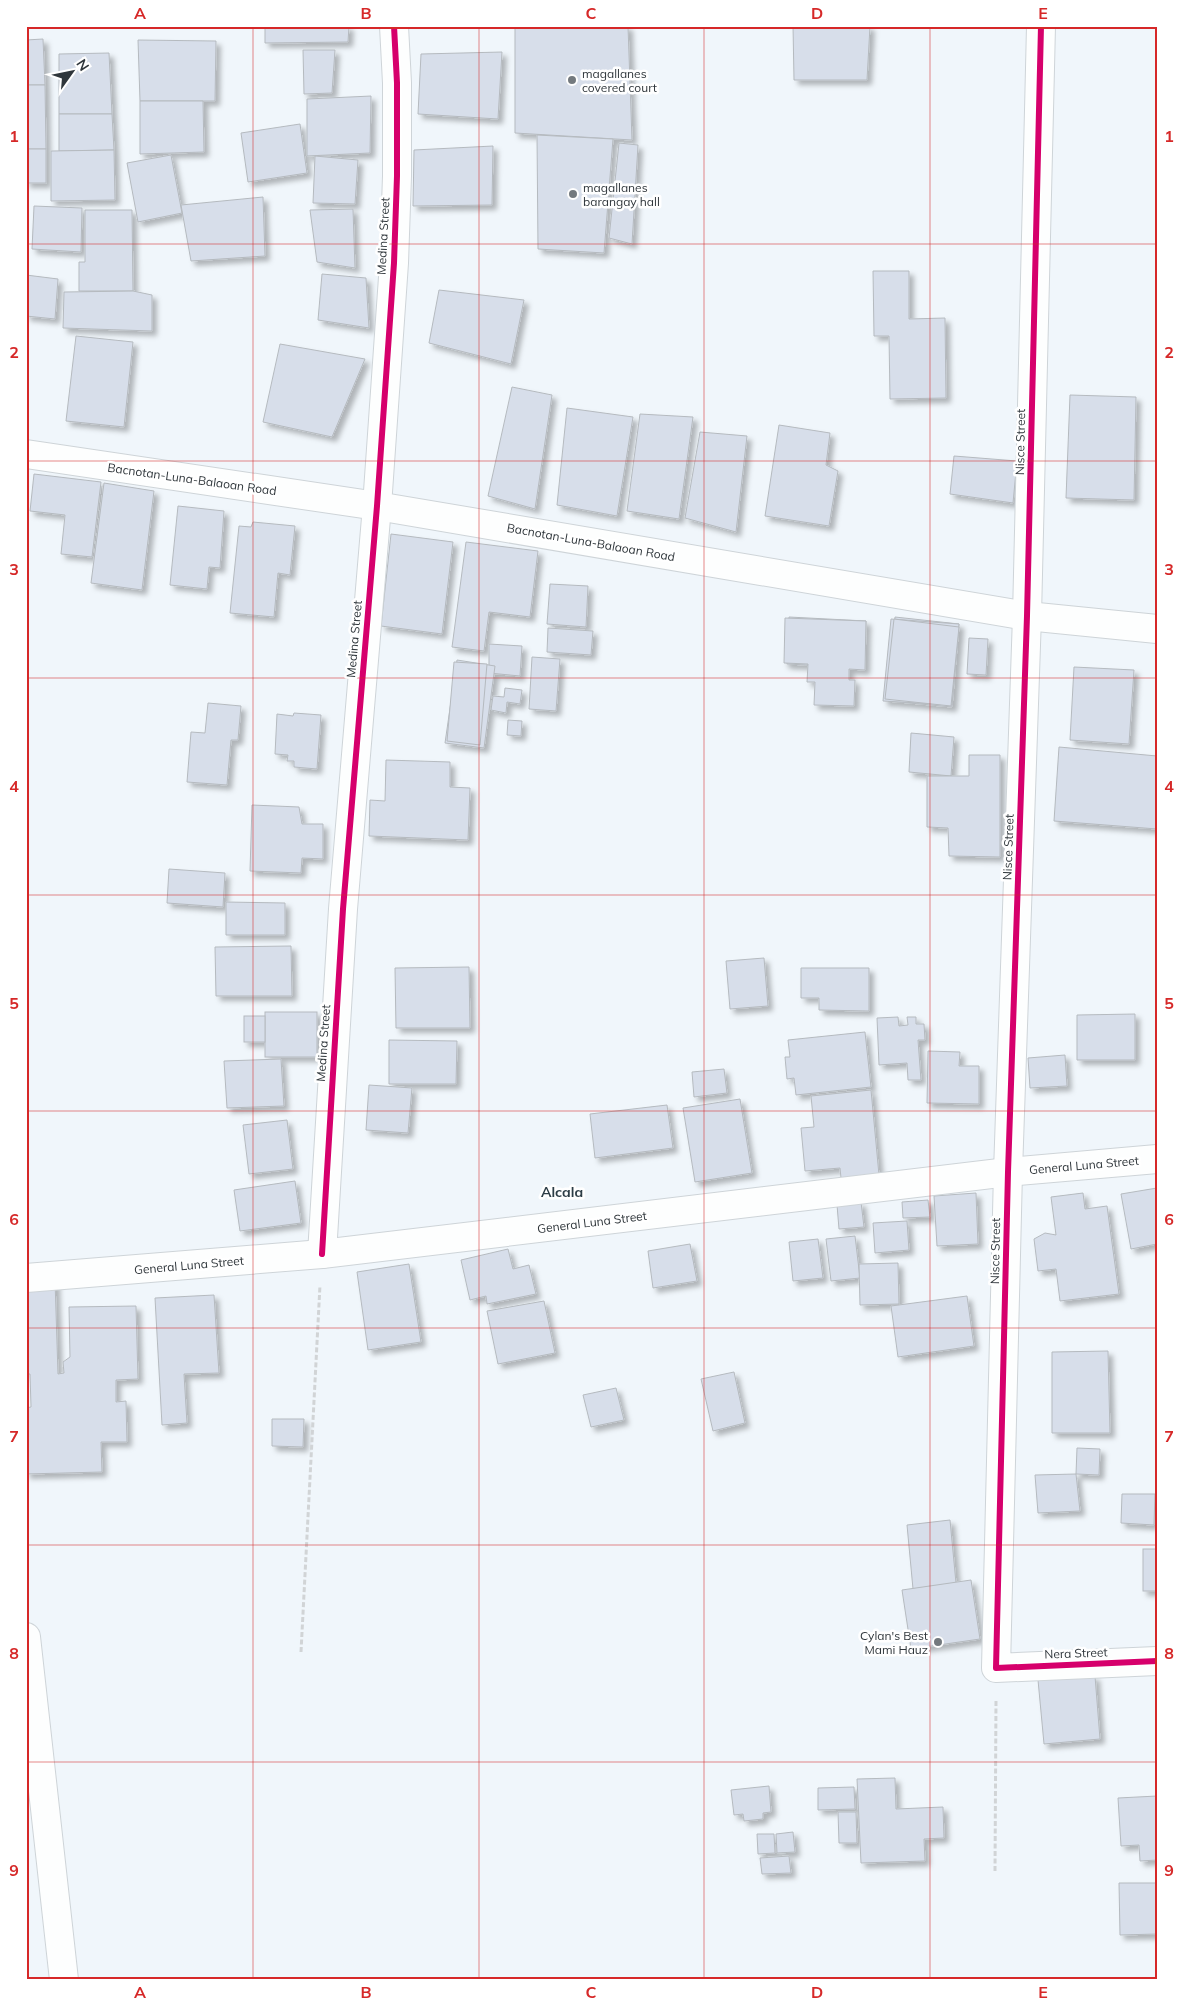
<svg xmlns="http://www.w3.org/2000/svg" width="1183" height="2006" font-family="Mulish,sans-serif">
<defs>
<filter id="shadow"><feDropShadow dx="4.5" dy="4.5" stdDeviation="2.5" flood-color="#0004"/></filter>
</defs>
<rect width="100%" height="100%" fill="#f0f6fb"/>
<g fill="#d7deea" stroke="#b5babf" filter="url(#shadow)">
<polygon points="265,26 349,26 348,42 265,43"/>
<polygon points="515,26 628,26 632,140 515,133"/>
<polygon points="793,26 870,26 867,80 794,80"/>
<polygon points="43,39 45,85 26,85 26,40"/>
<polygon points="138,40 216,41 215,101 140,101"/>
<polygon points="303,50 335,50 332,93 304,94"/>
<polygon points="502,52 498,119 418,114 421,54"/>
<polygon points="109,53 112,114 59,114 59,54"/>
<polygon points="26,85 45,85 46,149 26,149"/>
<polygon points="371,96 370,153 307,156 307,99"/>
<polygon points="140,101 203,101 204,152 140,154"/>
<polygon points="59,114 112,114 114,150 59,151"/>
<polygon points="300,124 307,173 248,182 241,133"/>
<polygon points="537,135 613,139 604,253 538,249"/>
<polygon points="619,143 638,145 632,244 609,238"/>
<polygon points="493,146 492,205 413,206 414,150"/>
<rect x="26" y="149" width="20" height="34"/>
<polygon points="114,150 115,200 51,201 51,151"/>
<polygon points="171,155 182,213 138,222 127,163"/>
<polygon points="315,156 358,160 355,204 313,203"/>
<polygon points="263,197 265,256 191,261 181,205"/>
<polygon points="34,206 82,208 81,252 32,249"/>
<polygon points="353,209 355,268 317,262 310,210"/>
<polygon points="85,210 132,210 133,291 79,291 79,262 85,262"/>
<polygon points="873,271 909,271 909,319 945,318 946,398 890,399 889,336 874,336"/>
<polygon points="322,274 366,278 369,328 318,320"/>
<polygon points="26,275 58,279 55,319 26,316"/>
<polygon points="439,290 524,300 511,364 429,343"/>
<polygon points="133,291 152,295 152,331 63,328 64,292"/>
<polygon points="76,336 133,342 124,427 66,421"/>
<polygon points="280,344 365,359 332,437 263,422"/>
<polygon points="512,387 552,395 535,509 488,496"/>
<polygon points="1070,395 1136,397 1134,500 1066,498"/>
<polygon points="567,408 633,417 617,516 557,505"/>
<polygon points="640,414 693,417 679,519 627,511"/>
<polygon points="779,425 830,433 826,465 838,471 829,526 765,516"/>
<polygon points="700,432 747,436 736,532 685,518"/>
<polygon points="954,456 1017,461 1013,503 950,494"/>
<polygon points="34,474 101,482 92,557 61,554 65,515 30,511"/>
<polygon points="104,483 154,491 142,590 91,583"/>
<polygon points="178,506 224,511 220,568 209,567 207,589 170,585"/>
<polygon points="253,522 295,526 290,575 278,573 274,617 230,613 239,526 251,527"/>
<polygon points="391,534 453,542 442,634 381,626"/>
<polygon points="466,542 538,551 530,617 489,612 484,651 452,647"/>
<polygon points="550,584 588,586 586,627 547,624"/>
<polygon points="789,617 866,621 864,668 787,664"/>
<polygon points="895,617 959,624 952,707 888,701"/>
<polygon points="785,618 866,621 865,670 849,669 849,680 855,680 854,706 814,705 815,682 807,682 808,664 784,663"/>
<polygon points="891,619 959,624 952,705 883,701"/>
<polygon points="894,619 959,627 951,706 885,699"/>
<polygon points="548,628 593,631 591,655 547,652"/>
<polygon points="969,638 988,639 986,675 967,674"/>
<polygon points="489,644 522,646 520,676 489,673"/>
<polygon points="532,657 560,659 556,711 529,709"/>
<polygon points="457,660 495,666 484,748 445,743"/>
<polygon points="454,662 487,664 480,745 447,741"/>
<polygon points="1074,667 1134,670 1129,744 1070,740"/>
<polygon points="505,688 522,690 520,704 507,702 506,713 491,710 493,696 504,697"/>
<polygon points="208,703 241,706 238,740 231,740 227,785 187,782 191,732 205,733"/>
<polygon points="294,713 321,715 317,769 294,767 294,761 287,761 288,755 275,754 277,714 293,716"/>
<polygon points="508,720 522,721 521,736 507,735"/>
<polygon points="911,733 954,737 951,776 909,772"/>
<polygon points="1059,747 1157,756 1157,829 1054,821"/>
<polygon points="969,755 1000,755 1000,857 949,856 948,828 927,827 927,776 969,776"/>
<polygon points="386,760 450,762 450,787 470,788 468,840 369,836 370,800 385,801"/>
<polygon points="252,805 299,807 302,824 323,824 323,859 302,858 301,873 250,871"/>
<polygon points="169,869 225,873 223,907 167,903"/>
<polygon points="226,902 285,903 285,935 226,935"/>
<polygon points="291,946 292,996 216,996 215,947"/>
<polygon points="764,958 768,1006 730,1009 726,961"/>
<polygon points="469,967 470,1028 396,1028 395,968"/>
<polygon points="801,968 869,968 869,1011 819,1010 819,998 801,998"/>
<rect x="265" y="1012" width="52" height="45"/>
<polygon points="1135,1014 1135,1060 1077,1060 1077,1015"/>
<rect x="244" y="1016" width="21" height="26"/>
<polygon points="898,1017 899,1026 908,1025 907,1017 916,1017 916,1024 924,1024 925,1040 918,1040 921,1080 908,1080 907,1063 879,1065 877,1018"/>
<polygon points="865,1032 871,1087 796,1095 794,1078 787,1079 785,1057 790,1057 788,1040"/>
<polygon points="389,1040 457,1041 456,1084 389,1084"/>
<polygon points="928,1051 960,1052 959,1066 979,1066 979,1104 927,1103"/>
<polygon points="1065,1055 1067,1086 1030,1088 1028,1058"/>
<polygon points="281,1059 284,1106 227,1108 224,1061"/>
<polygon points="724,1069 727,1093 694,1097 692,1072"/>
<polygon points="369,1085 412,1088 408,1133 366,1130"/>
<polygon points="871,1090 879,1175 841,1178 840,1168 805,1171 801,1128 814,1127 811,1096"/>
<polygon points="740,1099 752,1173 695,1182 683,1108"/>
<polygon points="667,1105 673,1148 595,1158 590,1114"/>
<polygon points="287,1120 293,1169 249,1174 243,1125"/>
<polygon points="295,1181 301,1223 240,1231 234,1190"/>
<polygon points="1157,1188 1157,1244 1131,1249 1121,1194"/>
<polygon points="976,1193 978,1244 937,1246 934,1196"/>
<polygon points="1083,1193 1085,1209 1107,1206 1119,1294 1060,1301 1056,1269 1038,1271 1034,1239 1045,1233 1056,1235 1051,1197"/>
<polygon points="928,1200 930,1217 903,1218 902,1202"/>
<polygon points="861,1202 864,1227 839,1229 837,1205"/>
<polygon points="907,1221 909,1250 875,1253 873,1223"/>
<polygon points="855,1236 860,1278 831,1281 826,1239"/>
<polygon points="818,1239 823,1278 793,1281 789,1242"/>
<polygon points="690,1244 697,1281 653,1288 648,1251"/>
<polygon points="508,1249 513,1269 529,1265 536,1294 487,1304 486,1296 470,1300 461,1260"/>
<polygon points="898,1263 899,1304 860,1305 859,1264"/>
<polygon points="409,1264 421,1342 368,1350 357,1272"/>
<polygon points="55,1280 58,1374 64,1373 63,1362 70,1357 69,1307 136,1306 138,1379 116,1380 116,1402 126,1401 127,1442 101,1442 102,1472 26,1474 26,1408 31,1407 30,1374 26,1374 26,1282"/>
<polygon points="214,1295 219,1373 184,1374 187,1423 162,1425 155,1298"/>
<polygon points="967,1296 974,1346 898,1357 891,1306"/>
<polygon points="544,1301 555,1353 498,1364 487,1311"/>
<polygon points="1108,1351 1110,1433 1052,1433 1052,1352"/>
<polygon points="734,1372 745,1423 713,1431 701,1379"/>
<polygon points="616,1388 624,1420 591,1427 583,1395"/>
<polygon points="272,1419 304,1419 303,1447 272,1446"/>
<polygon points="1077,1448 1100,1449 1099,1475 1076,1474"/>
<polygon points="1076,1474 1080,1511 1038,1513 1035,1475"/>
<polygon points="1122,1494 1155,1494 1154,1525 1121,1523"/>
<polygon points="950,1520 956,1583 913,1589 907,1525"/>
<rect x="1143" y="1549" width="14" height="42"/>
<polygon points="971,1580 980,1639 911,1649 902,1590"/>
<polygon points="1095,1676 1100,1739 1044,1744 1038,1680"/>
<polygon points="895,1778 896,1809 943,1807 944,1838 924,1839 925,1861 861,1863 857,1779"/>
<polygon points="769,1786 771,1812 763,1813 763,1819 744,1821 743,1814 734,1815 731,1790"/>
<polygon points="854,1787 855,1809 818,1810 818,1788"/>
<polygon points="1157,1796 1157,1860 1140,1861 1139,1845 1121,1846 1118,1798"/>
<polygon points="838,1812 856,1812 857,1843 839,1843"/>
<polygon points="793,1832 795,1852 777,1853 776,1834"/>
<polygon points="757,1834 774,1834 775,1853 758,1854"/>
<polygon points="789,1856 791,1873 762,1874 760,1858"/>
<polygon points="1119,1883 1157,1883 1157,1934 1120,1935"/>
</g>
<g fill="none" stroke-linecap="round" stroke-linejoin="round">
<g stroke="#ced4d8" stroke-width="30">
<g id="minor">
<polyline points="1041,26 1027,616 1008,1172 996,1668 1157,1661"/>
<polyline points="322,1254 343,909 377,506 394,263 397,176 397,83 394,26"/>
<polyline points="26,1278 322,1254 1008,1172 1157,1159"/>
<polyline points="26,1637 64,1980"/>
</g>
</g>
<g stroke="#ced4d8" stroke-width="30">
<polyline id="secondary" points="26,454 377,506 1027,616 1157,629"/>
</g>
<g stroke="#d1d4d6" stroke-width="3" stroke-dasharray="5 2.5" stroke-linecap="butt">
<polyline points="301,1652 320,1285"/>
<polyline points="995,1871 996,1699"/>
</g>
<use href="#minor" stroke="#fdfefe" stroke-width="28"/>
<use href="#secondary" stroke="#fdfefe" stroke-width="28"/>
<g stroke="#fff" stroke-width="9">
<g id="cycleway">
<polyline points="1041,26 1027,616 1008,1172 996,1668 1157,1661"/>
<polyline points="322,1254 343,909 377,506 394,263 397,176 397,83 394,26"/>
</g>
</g>
<use href="#cycleway" stroke="#d6006c" stroke-width="6"/>
</g>
<path fill="none" stroke="#d62828" stroke-width="1" stroke-opacity="0.55" d="M253,26V1980M479,26V1980M704,26V1980M930,26V1980M26,244H1157M26,461H1157M26,678H1157M26,895H1157M26,1111H1157M26,1328H1157M26,1545H1157M26,1762H1157"/>
<g fill="#73797e" stroke="#fff" stroke-width="2">
<circle cx="572" cy="80" r="5"/>
<circle cx="573" cy="194" r="5"/>
<circle cx="938" cy="1642" r="5"/>
</g>
<g text-anchor="middle" dominant-baseline="central" stroke-width="5" stroke-linejoin="round" paint-order="stroke">
<g font-size="12" fill="#2f363b" stroke="#fff" text-anchor="start">
<text x="582" y="73">magallanes<tspan x="582" dy="14">covered court</tspan></text>
<text x="583" y="187">magallanes<tspan x="583" dy="14">barangay hall</tspan></text>
<text x="928" y="1635" text-anchor="end">Cylan's Best<tspan x="928" dy="14">Mami Hauz</tspan></text>
</g>
<g font-size="12" fill="#2f363b" stroke="#fff">
<text transform="translate(383 236) rotate(-87)">Medina Street</text>
<text transform="translate(1020 442) rotate(-89)">Nisce Street</text>
<text transform="translate(192 479) rotate(8)">Bacnotan-Luna-Balaoan Road</text>
<text transform="translate(591 542) rotate(10)">Bacnotan-Luna-Balaoan Road</text>
<text transform="translate(354 639) rotate(-85)">Medina Street</text>
<text transform="translate(1008 847) rotate(-88)">Nisce Street</text>
<text transform="translate(323 1043) rotate(-86)">Medina Street</text>
<text transform="translate(1084 1165) rotate(-5)">General Luna Street</text>
<text transform="translate(592 1222) rotate(-7)">General Luna Street</text>
<text transform="translate(995 1251) rotate(-89)">Nisce Street</text>
<text transform="translate(189 1265) rotate(-5)">General Luna Street</text>
<text transform="translate(1076 1653) rotate(-2)">Nera Street</text>
</g>
<g font-size="14" font-weight="bold" fill="#2d3d46" stroke="#fff">
<text x="562" y="1192">Alcala</text>
</g>
</g>
<rect width="1183" height="2006" fill="none" stroke="#ffffff" stroke-width="55"/>
<g transform="translate(72 72) rotate(57)" stroke="#ffffff" stroke-width="4" paint-order="stroke">
<path d="M0-4L9 19L0 12L-9 19Z" fill="#2f363b"/>
<text y="-8" font-size="14" font-weight="bold" text-anchor="middle" fill="#2f363b">N</text>
</g>
<rect x="28" y="28" width="1128" height="1950" fill="none" stroke="#d62828" stroke-width="2"/>
<g font-size="16" text-anchor="middle" font-weight="bold" fill="#d62828">
<text x="140" y="19">A</text>
<text x="366" y="19">B</text>
<text x="591" y="19">C</text>
<text x="817" y="19">D</text>
<text x="1043" y="19">E</text>
<text x="14" y="142">1</text>
<text x="1169" y="142">1</text>
<text x="14" y="358">2</text>
<text x="1169" y="358">2</text>
<text x="14" y="575">3</text>
<text x="1169" y="575">3</text>
<text x="14" y="792">4</text>
<text x="1169" y="792">4</text>
<text x="14" y="1009">5</text>
<text x="1169" y="1009">5</text>
<text x="14" y="1225">6</text>
<text x="1169" y="1225">6</text>
<text x="14" y="1442">7</text>
<text x="1169" y="1442">7</text>
<text x="14" y="1659">8</text>
<text x="1169" y="1659">8</text>
<text x="14" y="1876">9</text>
<text x="1169" y="1876">9</text>
<text x="140" y="1998">A</text>
<text x="366" y="1998">B</text>
<text x="591" y="1998">C</text>
<text x="817" y="1998">D</text>
<text x="1043" y="1998">E</text>
</g>
</svg>
